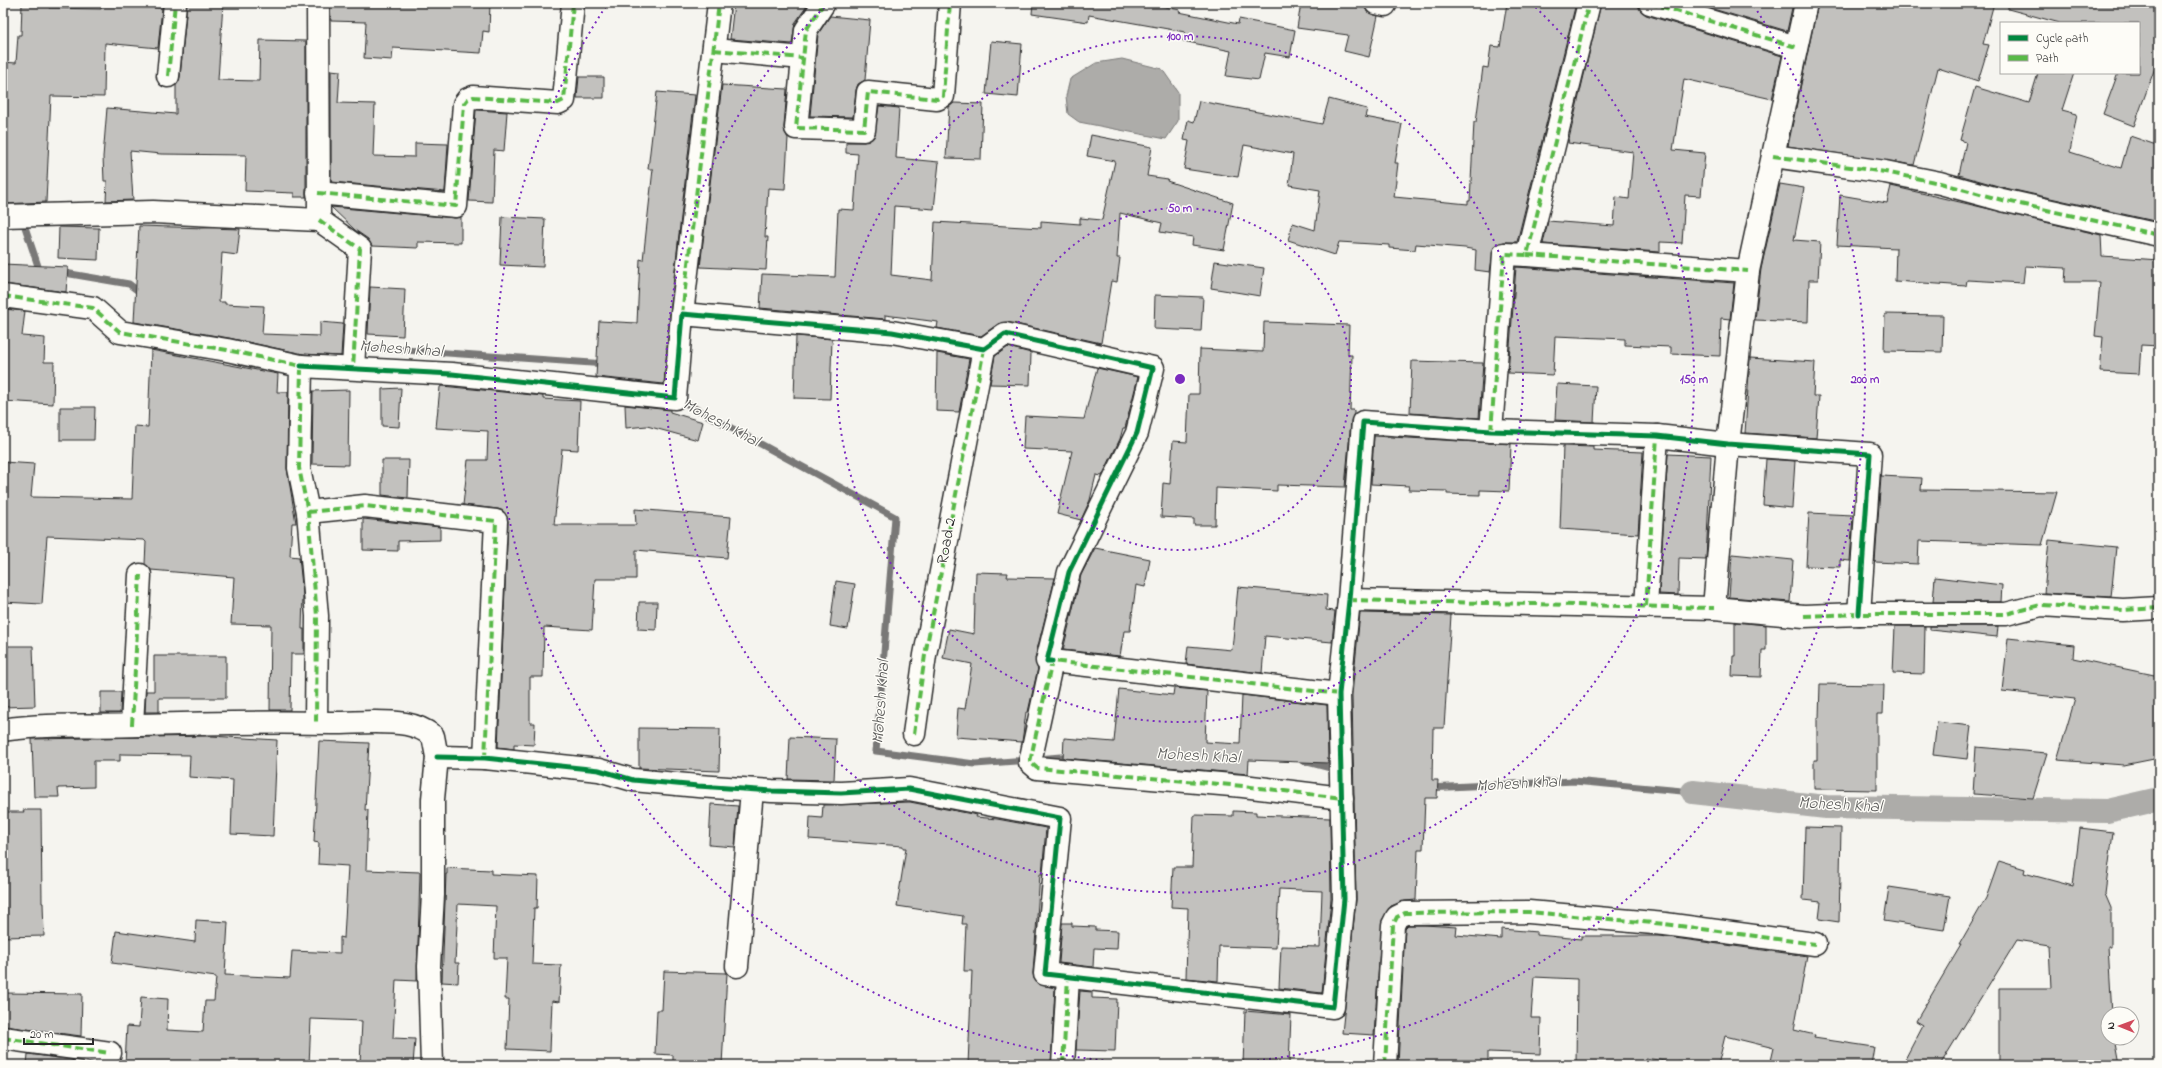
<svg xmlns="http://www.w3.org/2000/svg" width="2162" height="1068" font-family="'Indie Flower',sans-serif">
<rect width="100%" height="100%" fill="#f5f4ef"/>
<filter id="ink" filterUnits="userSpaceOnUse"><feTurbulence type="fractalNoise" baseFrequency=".025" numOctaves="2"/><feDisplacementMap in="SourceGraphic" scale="8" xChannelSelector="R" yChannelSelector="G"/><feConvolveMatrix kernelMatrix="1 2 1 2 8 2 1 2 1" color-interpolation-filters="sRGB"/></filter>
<g filter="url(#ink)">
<polygon fill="#adaca9" stroke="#797877" points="1122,59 1162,69 1178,92 1178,121 1166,139 1079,122 1068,114 1066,96 1070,79 1096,63"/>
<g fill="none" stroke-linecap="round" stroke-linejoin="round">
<g stroke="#797877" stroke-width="7">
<polyline points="22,218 39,269 43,270"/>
<polyline points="59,272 129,284 142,294"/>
<polyline points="333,345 606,364"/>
<polyline points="676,398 895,517 876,751 975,764 1028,760"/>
<polyline points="1038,759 1072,756"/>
<polyline points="1304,761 1338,770"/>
<polyline points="1428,788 1574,781 1693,792"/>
</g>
<polyline stroke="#adaca9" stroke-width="24" points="1693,792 1826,807 2107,811 2159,799"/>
</g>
<g fill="#c2c1be" stroke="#2b2b2b">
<polygon points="22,3 49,3 49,8 101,9 101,3 162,8 158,48 105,43 104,97 51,96 46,202 3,204 3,62 16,63 18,35 21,35"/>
<polygon points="187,3 223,3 218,80 259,81 260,40 306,41 306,197 294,197 294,193 245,191 246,155 161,154 130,151 133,200 106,201 107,181 104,181 103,157 107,108 176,114 176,85 180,77"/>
<polygon points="330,3 490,3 489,32 483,31 481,53 393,48 392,60 364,58 366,22 331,21"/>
<polygon points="734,3 809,3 795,23 792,44 730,39"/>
<polygon points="1033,3 1156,3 1156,5 1180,10 1179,12 1238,24 1239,19 1295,30 1290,57 1265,53 1259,80 1226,76 1231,51 1183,41 1185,32 1089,15 1088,22 1032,14"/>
<polygon points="1301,3 1364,3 1367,12 1378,16 1369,57 1344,51 1348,35 1297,28"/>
<polygon points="1507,3 1576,3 1517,242 1504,242 1494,247 1490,272 1475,270 1476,250 1465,248 1416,244 1415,250 1389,248 1389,245 1339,242 1335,255 1288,240 1293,223 1315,230 1320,190 1289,185 1293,154 1244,145 1238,177 1184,169 1189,141 1184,140 1188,120 1194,122 1199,101 1322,124 1329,99 1367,109 1365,117 1402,124 1395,163 1398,163 1394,197 1468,204 1468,201 1470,201 1474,122 1476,122 1483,67 1488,68 1491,46 1500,47"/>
<polygon points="1601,3 1638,3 1641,11 1646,15 1782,56 1772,99 1684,79 1673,150 1705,153 1701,196 1685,195 1682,243 1660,242 1660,252 1543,244 1548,221 1614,226 1616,197 1629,199 1633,152 1568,143"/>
<polygon points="1693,3 1793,3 1787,31"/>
<polygon points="1818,3 1994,3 1983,44 1989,45 1978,81 1938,68 1914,165 1788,146"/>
<polygon points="2008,3 2159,3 2159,66 2156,65 2134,126 2103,114 2118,73 2139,73 2139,23 2060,23 2008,9"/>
<polygon points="830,16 870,20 865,80 858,84 856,90 853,117 810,116 818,34"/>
<polygon points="991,41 1022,44 1018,97 986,94"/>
<polygon points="331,70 340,71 338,103 375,104 373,156 415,157 415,143 448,144 445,192 331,182"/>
<polygon points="2038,73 2074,73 2062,110 2077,114 2070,152 2121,168 2130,136 2159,146 2159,222 2005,188 1959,175 1966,142 1960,140 1975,87 2029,103"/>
<polygon points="579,77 604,77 604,98 577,98"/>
<polygon points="722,85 787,89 784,127 785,133 788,138 785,189 768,188 765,237 768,237 766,270 700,267"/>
<polygon points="657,92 695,95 670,313 664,384 596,377 599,321 637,323 640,259 643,260 653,169 648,169"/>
<polygon points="954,103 983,104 981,159 946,158 949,107"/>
<polygon points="879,106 899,108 896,158 939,162 934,209 894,206 891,275 932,280 935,222 1041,228 1041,221 1080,224 1080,218 1102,220 1115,161 1087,156 1091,135 1152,147 1147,176 1168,179 1167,181 1233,203 1224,250 1192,245 1193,237 1160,232 1162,223 1120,213 1117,258 1120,258 1117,282 1111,281 1101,343 1007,322 998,324 981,336 937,328 938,322 885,315 885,319 760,308 762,274 835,277 838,209 854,210 858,154 846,153 846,142 864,142 874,137"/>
<polygon points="476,110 507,112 504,151 494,150 492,202 469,201"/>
<polygon points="1780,184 1804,188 1794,240 1820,242 1818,280 1809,280 1808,322 1755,320 1761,269"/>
<polygon points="1891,186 2101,235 2102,256 2159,260 2159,346 2141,345 2139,374 2100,372 2103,337 2095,336 2100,282 2065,282 2066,268 2025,266 2023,283 1967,280 1966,286 1895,281 1896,248 1837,245 1840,195 1887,203"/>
<polygon points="331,207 455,218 461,217 461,243 418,242 418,248 372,246 368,239 355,230"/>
<polygon points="502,217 545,219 543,267 500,265"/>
<polygon points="139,226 240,229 237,255 222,253 219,302 225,302 225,304 264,306 262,334 320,336 320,322 343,324 341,356 303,354 229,338 134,322"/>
<polygon points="59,227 99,228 98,260 58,258"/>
<polygon points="1215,261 1264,268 1260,296 1211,288"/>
<polygon points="3,264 68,267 66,292 3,284"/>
<polygon points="1516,267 1734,283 1730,319 1721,318 1720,356 1671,354 1671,347 1625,345 1625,339 1555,336 1553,375 1508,373"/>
<polygon points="370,287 405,289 403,336 368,334"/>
<polygon points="1155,295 1203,297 1201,331 1154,329"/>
<polygon points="3,309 25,311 22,336 45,338 44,362 54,362 53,404 3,401"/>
<polygon points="1885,314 1943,315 1942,352 1884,351"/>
<polygon points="1264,322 1349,325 1348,355 1352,355 1350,410 1354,410 1354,414 1351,421 1345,487 1277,485 1277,491 1216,488 1215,525 1194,525 1194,519 1161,517 1163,483 1170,484 1173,441 1187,442 1189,394 1199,394 1200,349 1263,352"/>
<polygon points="796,336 832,339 830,399 794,398"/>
<polygon points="1008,347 1031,353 1030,385 990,384 995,356"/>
<polygon points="151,350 278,374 277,392 288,392 287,468 296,523 292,523 290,556 299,557 303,595 302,629 304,629 304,654 291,654 290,710 270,710 271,625 231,624 234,577 151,570 145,564 146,542 144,540 47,536 42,604 3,602 3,462 34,464 31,497 132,499 135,426 148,427"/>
<polygon points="937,353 969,359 959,412 936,411"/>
<polygon points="1750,358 1815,362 1813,396 1819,396 1816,438 1745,433"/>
<polygon points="1412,361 1483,363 1479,418 1410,413"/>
<polygon points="1097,368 1138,377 1125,428 1123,428 1120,439 1102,476 1096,475 1090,500 1081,520 1057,514 1072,451 1023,449 1025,416 1084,419"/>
<polygon points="1557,384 1596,386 1594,422 1555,420"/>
<polygon points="442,386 543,396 543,399 580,401 578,450 562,449 554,525 636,525 635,509 731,517 727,558 636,550 636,579 595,579 592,630 544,627 543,677 530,677 530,723 535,723 534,745 514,744 514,749 498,747 508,521 503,511 498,509 463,505 468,460 487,460 488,431 436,428 440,387"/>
<polygon points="401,388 399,427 382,426 382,389"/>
<polygon points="349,390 348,465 312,464 313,391"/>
<polygon points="625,405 670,410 670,412 703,422 698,440 647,426 626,428"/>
<polygon points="60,407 95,407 94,440 60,440"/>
<polygon points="1374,436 1511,444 1509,491 1480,490 1480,495 1447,494 1447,491 1408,490 1409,486 1371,484"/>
<polygon points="1563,446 1593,447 1593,450 1643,452 1638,534 1560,529"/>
<polygon points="1668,454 1711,456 1706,559 1679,558 1678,595 1659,594"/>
<polygon points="1766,459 1795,461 1792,508 1763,505"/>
<polygon points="382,460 409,460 408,498 382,495"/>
<polygon points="1881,476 1922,478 1921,490 2057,492 2042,545 1919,541 1918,564 1875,562"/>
<polygon points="1809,513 1853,515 1850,561 1840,560 1840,567 1806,566"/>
<polygon points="363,519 440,527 440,540 398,541 398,551 363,550"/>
<polygon points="2049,540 2116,547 2111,597 2044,593"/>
<polygon points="1095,548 1150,559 1145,587 1136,585 1130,631 1124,631 1120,656 1063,650 1081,575"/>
<polygon points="1732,554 1793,560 1790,602 1729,597"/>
<polygon points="976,572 1008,573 1007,577 1055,578 1035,658 1038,668 1028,712 1026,712 1022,742 956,737 958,708 965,709 972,664 943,658 949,629 974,634"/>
<polygon points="1935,577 2002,585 2001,602 1933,602"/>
<polygon points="836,581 855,584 848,629 830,626"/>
<polygon points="1238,587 1327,595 1326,610 1335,611 1332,642 1265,636 1262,673 1186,664 1188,646 1232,650"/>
<polygon points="639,602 657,602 656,630 638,629"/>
<polygon points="1360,613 1451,615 1444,728 1433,728 1432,780 1438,780 1437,798 1425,798 1423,849 1418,849 1416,900 1405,901 1391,906 1382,920 1374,1035 1342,1033 1356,900 1352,695"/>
<polygon points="1735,622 1766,625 1766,650 1762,650 1761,677 1732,676 1733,656 1735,656"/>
<polygon points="1895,626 1925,626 1924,674 1893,673"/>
<polygon points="1930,626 1998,626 1997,637 1930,630"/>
<polygon points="2008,638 2074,645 2073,658 2159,676 2159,758 2124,765 2057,760 2075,699 2002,691"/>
<polygon points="3,646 33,646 35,706 3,707"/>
<polygon points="154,656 226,656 226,698 159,698 159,712 145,712 146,691 154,691"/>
<polygon points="1820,684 1884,685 1883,714 1877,714 1877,790 1814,789 1814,760 1817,760 1817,718 1819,718"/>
<polygon points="1174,688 1207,691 1205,742 1240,744 1242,695 1327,705 1328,763 1249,760 1248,774 1063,758 1064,738 1114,742 1119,689 1173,695"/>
<polygon points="101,692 121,692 120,713 101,713"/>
<polygon points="1937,722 1971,726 1967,759 1933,755"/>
<polygon points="639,728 720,729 719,771 639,768"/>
<polygon points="211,736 277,740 273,836 231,834 233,780 189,777 190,755 120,754 120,761 94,761 94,787 58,788 59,797 34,797 32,739"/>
<polygon points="790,737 836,739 834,780 788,779"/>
<polygon points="319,741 369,743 365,810 368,810 366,870 420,872 417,981 396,980 393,1038 415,1039 413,1065 360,1064 362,1021 311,1019 309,1065 125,1065 127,1026 139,1027 141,997 168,999 167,1030 203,1032 205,1001 214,1001 216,977 112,963 116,931 195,942 196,920 228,922 225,975 290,978 292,951 340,953 340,937 344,938 348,866 318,864 319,843 314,842"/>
<polygon points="1976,747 2047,753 2033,798 1973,794"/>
<polygon points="910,802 977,815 976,817 997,819 1046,828 1042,874 1040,874 1033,973 1034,979 1038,984 1055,988 1051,1065 968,1065 972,971 964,971 966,924 962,924 963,916 897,906 906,848 903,848 903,846 809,839 810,817 822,818 823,805"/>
<polygon points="711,804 738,806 735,847 709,845"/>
<polygon points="23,810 41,810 42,903 43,903 44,936 3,937 3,812 24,812"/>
<polygon points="1233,811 1256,812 1256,815 1330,818 1331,899 1322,993 1279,988 1281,946 1320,947 1322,891 1279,889 1276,948 1219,946 1218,981 1186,978 1188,908 1171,907 1173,867 1192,867 1194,815 1233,816"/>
<polygon points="1805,827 1841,828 1839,922 1819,919 1821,902 1803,900"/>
<polygon points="2080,828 2113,832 2105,894 2111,908 2111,946 2108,946 2112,1014 2108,1014 2108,1038 2115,1038 2120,1065 1999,1065 1999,988 2051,988 2049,945 2017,940 1940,1065 1902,1065 1923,1025 1916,1021 1961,945 1959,945 1986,898 1999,861 2025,869 2024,873 2073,886"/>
<polygon points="447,868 491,870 491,874 538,876 537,908 534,908 532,964 561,965 559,1002 552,1001 550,1051 507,1049 509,999 505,999 507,958 494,958 496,906 458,904 455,963 459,963 458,983 442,982 446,874 447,874"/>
<polygon points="1889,887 1950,896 1944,930 1884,921"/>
<polygon points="1062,923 1072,923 1072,926 1095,927 1095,930 1118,931 1117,949 1094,948 1093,967 1059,963"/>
<polygon points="1424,925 1457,927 1456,935 1501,939 1501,929 1537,932 1537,935 1581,939 1581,936 1660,936 1807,956 1794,1030 1815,1035 1814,1038 1874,1047 1871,1065 1770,1065 1774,1048 1725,1036 1718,1065 1695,1065 1678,1061 1678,1063 1645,1058 1645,1065 1576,1065 1577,979 1534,977 1531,1018 1541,1018 1540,1054 1488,1052 1488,1065 1398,1065 1405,928 1408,925"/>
<polygon points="664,971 727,973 722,1065 673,1065 673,1055 655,1054 657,1010 662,1010"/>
<polygon points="1080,991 1092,992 1092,998 1117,999 1115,1051 1076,1050"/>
<polygon points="3,993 82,994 81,1036 3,1026"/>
<polygon points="1245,1011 1291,1015 1289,1065 1243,1065"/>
<polygon points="28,1054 73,1060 73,1065 27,1065"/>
</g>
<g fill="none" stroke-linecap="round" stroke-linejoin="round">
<g stroke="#2b2b2b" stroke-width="25">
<g id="street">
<polyline points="824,3 806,30 796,128 864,130 868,92 937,99 943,96 950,3"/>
<polyline points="1376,3 1385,5 1386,3"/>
<polyline points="1650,3 1796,47"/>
<polyline points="1806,3 1748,271 1728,444 1714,608 1804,616 1859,614 2006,614 2041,605 2123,610 2159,608"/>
<polyline points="714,50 803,58"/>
<polyline points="168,76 175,3"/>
<polyline points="1773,156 1885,172 1940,183 2002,200 2159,235"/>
<polyline points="318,193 456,206 464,104 468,99 473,97 558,103 564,100 573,3"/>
<polyline points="3,216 153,212 319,220 318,3"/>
<polyline points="319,220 360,249 353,368"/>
<polyline points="1527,255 1748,271"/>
<polyline points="3,296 93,308 120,332 227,350 301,366 299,468 308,512 317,616 316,722"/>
<polyline points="682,314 719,3"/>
<polyline points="301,366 452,374 675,398 682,314 892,332 984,349 1005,334 1153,368 1137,433 1069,572 1047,661 1052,661"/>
<polyline points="1491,431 1504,254 1527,255 1589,3"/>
<polyline points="308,512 365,506 496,521 485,758"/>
<polyline points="1349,600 1714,608"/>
<polyline points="1646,606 1657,436"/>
<polyline points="1339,694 1052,661 1030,762 1037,768 1243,786 1342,798"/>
<polyline points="132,725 140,575"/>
<path d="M3,730C49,723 93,727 139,725C204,723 268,722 333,723C357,723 383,720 406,724C417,726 424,729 433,736L437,757L433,799V895L429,966L432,1065"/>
<polyline points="914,734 925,655 984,349"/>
<polyline points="437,757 485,758 599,770 633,780 698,786 772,791 841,793 909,789 1060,818 1045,974 1333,1007 1344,899 1339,694 1349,600 1363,422 1491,431 1657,436 1728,444 1870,454 1859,614"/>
<polyline points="737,966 752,790"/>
<polyline points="3,1038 110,1053"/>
<polyline points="1063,1065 1068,977"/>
<polyline points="1385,1065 1393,925 1397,917 1405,913 1529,912 1665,924 1815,944"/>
</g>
</g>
<use href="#street" stroke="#fdfcf7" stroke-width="22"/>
<g stroke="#58b947" stroke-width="4" stroke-dasharray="8 4" stroke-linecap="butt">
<polyline points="824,3 806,30 796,128 864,130 868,92 937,99 943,96 950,3"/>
<polyline points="1376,3 1385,5 1386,3"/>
<polyline points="1650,3 1796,47"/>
<polyline points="714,50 803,58"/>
<polyline points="168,76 175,3"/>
<polyline points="1773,156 1885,172 1940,183 2002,200 2159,235"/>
<polyline points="318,193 456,206 464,104 468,99 473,97 558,103 564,100 573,3"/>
<polyline points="319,220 360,249 353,368"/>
<polyline points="1527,255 1748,271"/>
<polyline points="3,296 93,308 120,332 227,350 301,366 299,468 308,512 317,616 316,722"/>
<polyline points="682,314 719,3"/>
<polyline points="1491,431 1504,254 1527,255 1589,3"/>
<polyline points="308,512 365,506 496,521 485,758"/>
<polyline points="1349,600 1714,608"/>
<polyline points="1646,606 1657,436"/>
<polyline points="1804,616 1859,614 2006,614 2041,605 2123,610 2159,608"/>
<polyline points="1339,694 1052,661 1030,762 1037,768 1243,786 1342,798"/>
<polyline points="132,725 140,575"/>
<polyline points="914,734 925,655 984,349"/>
<polyline points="3,1038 110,1053"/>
<polyline points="1063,1065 1068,977"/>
<polyline points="1385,1065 1393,925 1397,917 1405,913 1529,912 1665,924 1815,944"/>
</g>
<g stroke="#fdfcf7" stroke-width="8">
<g id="cycleway">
<polyline points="301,366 452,374 675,398 682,314 892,332 984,349 1005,334 1153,368 1137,433 1069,572 1047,661 1052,661"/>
<polyline points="437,757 485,758 599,770 633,780 698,786 772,791 841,793 909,789 1060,818 1045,974 1333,1007 1344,899 1339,694 1349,600 1363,422 1491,431 1657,436 1728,444 1870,454 1859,614"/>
</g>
</g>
<use href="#cycleway" stroke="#00873e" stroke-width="5"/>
</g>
</g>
<g fill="none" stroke="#7b2cbf" stroke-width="2" stroke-dasharray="2 4">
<circle cx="1180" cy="379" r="171"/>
<circle cx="1180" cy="379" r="343"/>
<path d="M1531 3A514 514 0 1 1 829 3"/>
<path d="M1754 6A685 685 0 1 1 606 6"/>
</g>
<g text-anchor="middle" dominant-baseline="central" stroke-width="3" stroke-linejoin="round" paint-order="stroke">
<g font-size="16" fill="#2b2b2b" stroke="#fdfcf7">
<text transform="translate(947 541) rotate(-79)">Road 2</text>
</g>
<g font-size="17" font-style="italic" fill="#585857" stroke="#fdfcf7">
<text transform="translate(401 349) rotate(4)">Mohesh Khal</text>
<text transform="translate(721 423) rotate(28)">Mohesh Khal</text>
<text transform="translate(881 702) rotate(-86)">Mohesh Khal</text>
<text transform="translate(1198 756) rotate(3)">Mohesh Khal</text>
<text transform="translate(1518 784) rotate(-3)">Mohesh Khal</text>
<text transform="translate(1840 805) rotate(3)">Mohesh Khal</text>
</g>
</g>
<circle cx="1180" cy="379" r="6" fill="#7b2cbf" stroke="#fdfcf7" stroke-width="2"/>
<g font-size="12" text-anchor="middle" font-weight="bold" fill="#7b2cbf" stroke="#fdfcf7" stroke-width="3" stroke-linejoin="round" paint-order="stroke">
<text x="1180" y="40">100 m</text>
<text x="1180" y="212">50 m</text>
<text x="1694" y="383">150 m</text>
<text x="1865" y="383">200 m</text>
</g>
<rect width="2162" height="1068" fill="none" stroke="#fdfcf7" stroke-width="16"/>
<rect x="8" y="8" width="2146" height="1052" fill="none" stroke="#2b2b2b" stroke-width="1.5" filter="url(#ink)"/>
<rect x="2000" y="22" width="140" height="52" fill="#fdfcf7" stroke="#a9a8a5"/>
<rect x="2008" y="35" width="20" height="6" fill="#00873e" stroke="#a9a8a5"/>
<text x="2036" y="42" font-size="12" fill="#2b2b2b">Cycle path</text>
<rect x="2008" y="55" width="20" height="6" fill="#58b947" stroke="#a9a8a5"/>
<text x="2036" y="62" font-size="12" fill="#2b2b2b">Path</text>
<g transform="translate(2120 1026) rotate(271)"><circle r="19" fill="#fdfcf7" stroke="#a9a8a5"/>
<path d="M0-3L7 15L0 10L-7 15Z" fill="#d1495b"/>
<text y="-6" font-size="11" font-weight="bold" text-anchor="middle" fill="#2b2b2b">N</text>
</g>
<path d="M24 1038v6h69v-6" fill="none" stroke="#2b2b2b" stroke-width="2"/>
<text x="30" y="1038" font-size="12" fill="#2b2b2b" stroke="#fdfcf7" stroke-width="3" paint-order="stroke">20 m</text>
</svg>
